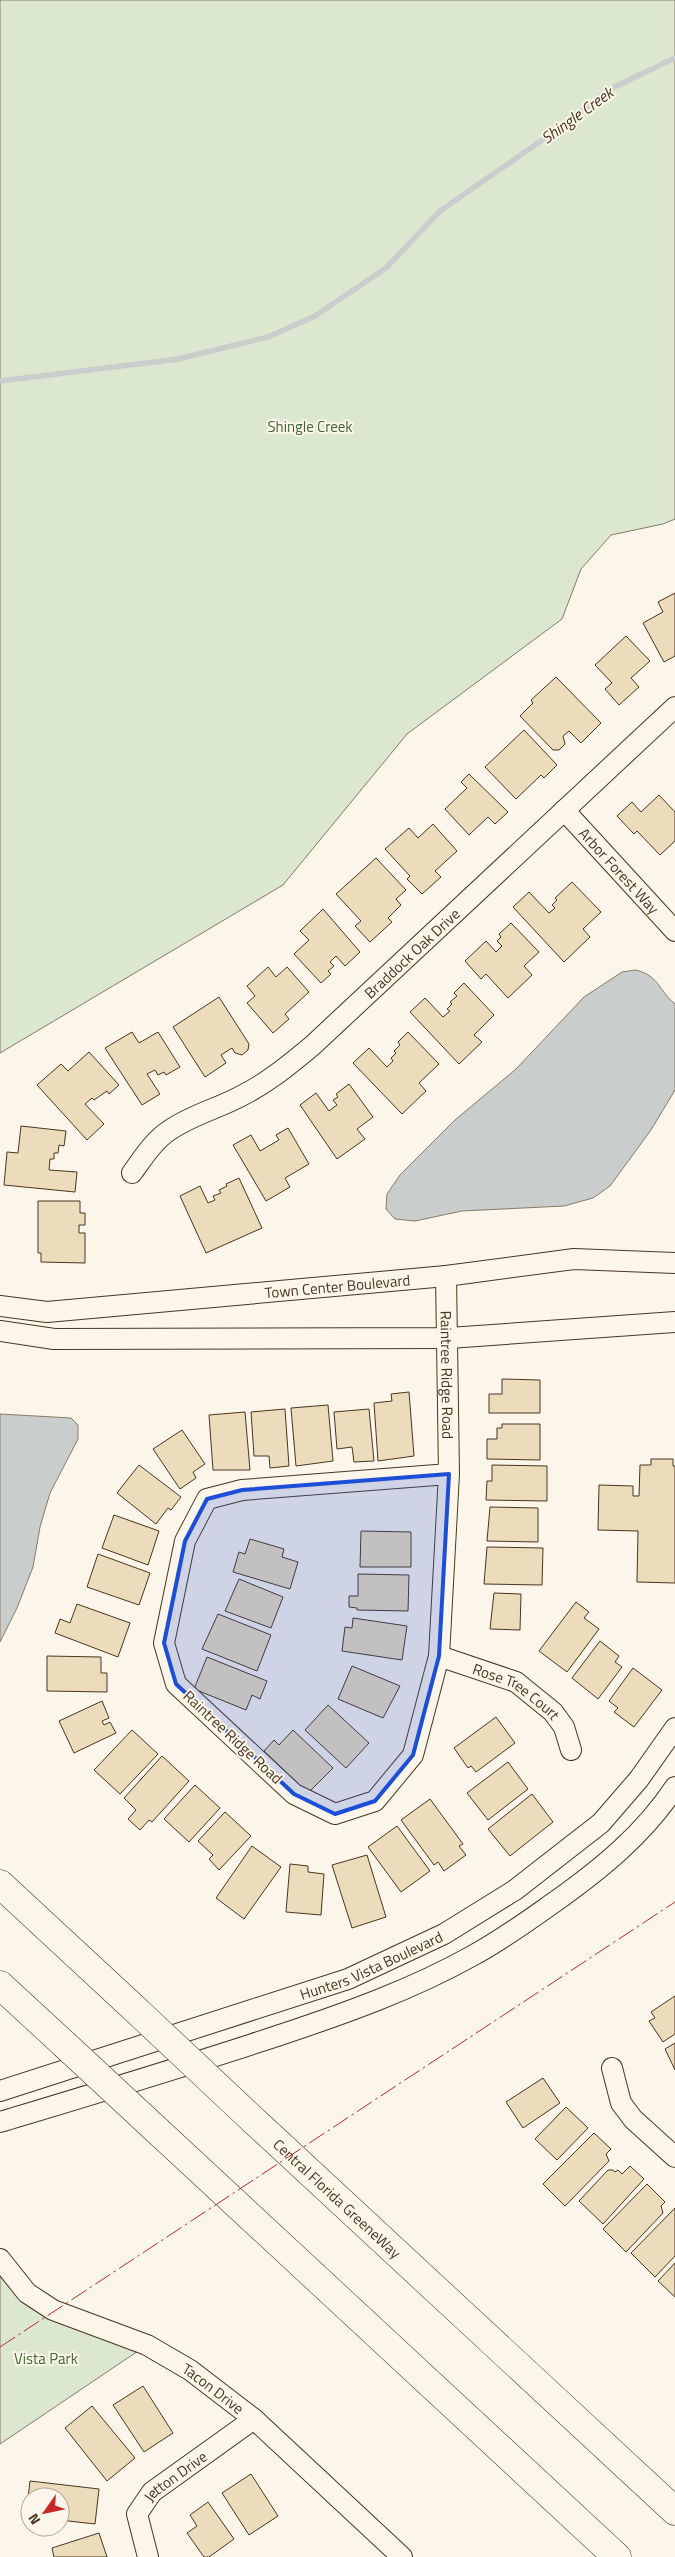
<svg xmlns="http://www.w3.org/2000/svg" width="675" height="2557" font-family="'Titillium Web',sans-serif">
<rect width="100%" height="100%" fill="#fbf6e9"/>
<g fill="#dce7d0" stroke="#887966">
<polygon points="0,0 675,0 675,519 663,524 611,535 581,569 562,619 407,734 283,885 0,1053"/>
<polygon points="0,2259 27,2293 147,2345 0,2444"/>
</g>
<g fill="#c9cecd" stroke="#887966">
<path d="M635,970C659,975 658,990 675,1004V1090L651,1130L610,1186L593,1198L564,1206L462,1211L415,1221L395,1219L386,1209L387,1194L400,1175L455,1120L516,1069L584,997L622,972Z"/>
<polygon points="0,1414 71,1418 78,1425 78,1439 50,1493 40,1527 33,1567 17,1608 0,1642"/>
</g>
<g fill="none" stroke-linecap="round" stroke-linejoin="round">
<polyline stroke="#c9cecd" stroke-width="5.5" points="0,381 178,359 268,337 315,316 386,268 440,211 574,118 606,91 675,58"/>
</g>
<g fill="#ecdcbc" stroke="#4a3520">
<polygon points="675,593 675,656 664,662 643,623 663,612 658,602"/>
<polygon points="626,636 650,661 631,678 639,687 619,705 605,689 612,683 595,665"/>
<polygon points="556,677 601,723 581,743 569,731 563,736 565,744 559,750 553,750 520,716 533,703 531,700"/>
<polygon points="524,730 557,765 544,778 541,775 516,799 485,767"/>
<polygon points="469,774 508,812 495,824 488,817 469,835 445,809 467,788 461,782"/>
<polygon points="659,795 675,812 675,841 660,855 637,831 634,834 617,816 632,802 641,812"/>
<polygon points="433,824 457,851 435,871 441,877 422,894 407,879 410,876 385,849 409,828 418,838"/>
<polygon points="376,858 406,890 396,899 401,905 388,918 392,922 370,942 355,926 361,921 336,894"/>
<polygon points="572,882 601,912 583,929 590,937 564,962 513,907 529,892 549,913 555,908 552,905 557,900 555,898"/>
<polygon points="323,909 360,952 345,966 336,956 330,962 334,966 328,971 331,974 321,983 294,954 309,940 300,931"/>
<polygon points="511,923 539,952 524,966 532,975 508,998 486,974 481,979 465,961 486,941 496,952 502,946 497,941 501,937 499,934"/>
<polygon points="268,967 276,977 287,967 309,992 285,1014 289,1019 273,1033 247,1003 255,996 247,986"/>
<polygon points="464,983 494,1015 474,1035 482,1042 459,1064 410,1012 425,998 443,1017 450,1011 447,1009 452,1004 450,1002 457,996 454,993"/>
<polygon points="219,997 249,1044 248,1050 242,1055 235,1053 232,1048 221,1055 226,1063 205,1077 173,1027"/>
<polygon points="132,1032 139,1043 158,1032 180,1067 166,1075 164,1072 158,1075 155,1070 147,1074 160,1094 142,1105 105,1048"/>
<polygon points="408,1032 439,1064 419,1083 426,1091 402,1114 353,1063 369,1048 387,1067 393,1061 391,1058 396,1053 394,1051 400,1045 398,1042"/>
<polygon points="89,1052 119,1085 109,1094 107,1091 94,1100 92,1098 85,1104 104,1124 87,1140 37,1085 61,1064 68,1071"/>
<polygon points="349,1084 373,1117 357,1129 365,1139 337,1159 300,1105 316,1093 329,1111 337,1105 333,1100 338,1097 336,1094"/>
<polygon points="21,1126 66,1131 64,1146 59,1145 58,1153 54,1153 54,1159 50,1159 49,1170 77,1172 75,1192 4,1185 7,1152 18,1153"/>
<polygon points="288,1128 309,1164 285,1178 290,1187 266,1201 233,1145 251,1135 260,1151 279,1140 276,1135"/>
<polygon points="239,1178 262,1228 206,1253 180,1196 200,1186 208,1203 215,1200 213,1196 221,1193 219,1190 227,1186 226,1184"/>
<polygon points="38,1201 80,1201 80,1213 85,1213 85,1225 79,1225 79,1233 85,1233 85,1263 41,1262 41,1253 38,1253"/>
<polygon points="502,1379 540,1380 540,1413 489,1413 489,1394 502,1394"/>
<polygon points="409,1392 414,1456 378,1461 374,1403 392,1401 391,1394"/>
<polygon points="328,1405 333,1461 296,1466 291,1408"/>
<polygon points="285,1409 289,1466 270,1468 269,1456 254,1456 251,1412"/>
<polygon points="369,1409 374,1461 354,1462 352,1447 337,1449 334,1412"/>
<polygon points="245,1412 250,1470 213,1470 209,1415"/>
<polygon points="502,1424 540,1424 540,1460 487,1459 487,1439 497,1439 497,1428 502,1428"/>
<polygon points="182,1430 205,1464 193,1472 196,1478 180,1489 153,1449"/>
<polygon points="651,1459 673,1459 673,1466 675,1466 675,1583 637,1582 638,1531 598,1530 599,1485 633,1486 633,1496 639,1496 640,1465 651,1465"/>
<polygon points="139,1465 181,1497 171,1510 168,1508 156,1524 117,1493"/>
<polygon points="492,1465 547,1466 547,1501 486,1500 487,1481 492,1481"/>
<polygon points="490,1507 538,1508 538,1542 487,1541"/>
<polygon points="114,1515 159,1531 148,1565 102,1548"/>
<polygon points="361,1531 411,1532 411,1567 360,1567"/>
<polygon points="250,1539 284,1549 282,1557 298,1562 290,1589 233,1572 239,1552 245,1554"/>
<polygon points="487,1547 543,1548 542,1585 484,1584"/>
<polygon points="98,1554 150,1573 139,1605 87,1587"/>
<polygon points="358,1574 409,1575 408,1611 357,1610 357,1608 349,1607 349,1596 358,1596"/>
<polygon points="239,1579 283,1597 271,1628 225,1611"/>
<polygon points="494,1593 521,1594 520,1630 490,1629"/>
<polygon points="576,1602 589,1612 584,1618 599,1629 567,1672 539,1651"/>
<polygon points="77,1604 130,1623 118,1657 55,1633 60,1619 70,1623"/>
<polygon points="218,1614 271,1635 257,1671 202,1649"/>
<polygon points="353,1618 407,1626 402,1660 342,1651 345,1627 352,1628"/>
<polygon points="600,1641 619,1656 615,1662 622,1667 598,1699 572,1678"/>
<polygon points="47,1656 101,1657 101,1673 107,1673 107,1692 47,1691"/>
<polygon points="207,1657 267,1681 260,1699 252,1695 246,1710 194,1689"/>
<polygon points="352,1666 400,1686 383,1718 338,1699"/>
<polygon points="633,1668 662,1690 634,1727 614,1712 618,1708 609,1701"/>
<polygon points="102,1701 109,1718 102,1721 104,1725 110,1722 116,1733 74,1753 59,1721"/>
<polygon points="328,1705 369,1743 346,1768 305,1730"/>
<polygon points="496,1717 515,1743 476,1772 471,1766 468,1768 454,1748"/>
<polygon points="132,1730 158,1754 120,1794 94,1770"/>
<polygon points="293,1730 333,1768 308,1793 264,1751 274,1740 279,1745"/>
<polygon points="162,1756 189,1781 152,1822 149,1820 140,1830 128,1819 136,1810 124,1798"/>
<polygon points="508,1762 528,1789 488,1820 467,1793"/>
<polygon points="195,1785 220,1808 189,1842 164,1819"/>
<polygon points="532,1794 553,1822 510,1856 488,1829"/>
<polygon points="430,1799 463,1844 459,1846 466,1855 444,1871 438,1862 434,1865 401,1820"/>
<polygon points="225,1812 251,1836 219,1870 209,1859 213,1855 198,1841"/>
<polygon points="397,1826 430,1871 401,1892 368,1847"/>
<polygon points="252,1846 281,1867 244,1919 216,1898"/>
<polygon points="367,1855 386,1917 352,1928 332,1865"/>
<polygon points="290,1864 308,1866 308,1872 324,1874 321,1915 286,1912"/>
<polygon points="675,1996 675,2034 663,2042 649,2021 655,2018 651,2012"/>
<polygon points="675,2043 675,2070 665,2049"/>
<polygon points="543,2078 560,2103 523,2128 506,2102"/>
<polygon points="566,2107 588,2128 557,2160 535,2139"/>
<polygon points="594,2133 611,2149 606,2154 609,2161 565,2206 543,2184"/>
<polygon points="630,2166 644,2179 603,2224 579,2201 608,2170 613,2170 615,2172 618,2170 622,2174"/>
<polygon points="647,2184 665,2202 661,2206 663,2213 626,2252 603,2229"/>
<polygon points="675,2208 675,2256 655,2277 631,2253"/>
<polygon points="675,2263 675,2297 658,2281"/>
<polygon points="143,2386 173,2433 144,2452 113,2405"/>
<polygon points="92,2406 135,2458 107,2481 65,2428"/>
<polygon points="251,2474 278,2516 249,2535 222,2493"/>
<polygon points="30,2481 99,2489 95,2524 60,2520 60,2497 30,2497 30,2517 26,2516"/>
<polygon points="208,2502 234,2539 209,2557 204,2557 187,2533 197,2526 190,2515"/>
<polygon points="99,2533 107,2557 54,2557 52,2548"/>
</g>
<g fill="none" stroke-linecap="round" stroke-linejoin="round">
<g stroke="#4a3520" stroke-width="22">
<g id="minor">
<path id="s1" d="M564,810L675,931"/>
<path id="s2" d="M132,1173C143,1158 154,1140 170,1130C193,1114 220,1108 243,1095C269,1082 290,1064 312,1046L675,707"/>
<path id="s3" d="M446,1276L449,1474L439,1656L413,1755L375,1801L335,1814L294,1794L176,1684L164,1643L185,1541L207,1499L242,1490L449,1474"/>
<path id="s4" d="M0,1306L47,1312L446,1276L574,1259L675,1263"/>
<polyline points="0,1331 54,1339 449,1338 675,1322"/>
<path id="s5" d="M439,1656L516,1682L553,1712L564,1727L571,1750"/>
<polyline points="612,2068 621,2103 633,2119 675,2157"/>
<path id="s6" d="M0,2091L348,1979L444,1934L515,1890L601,1823L639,1779L675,1728"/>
<path d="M0,2122C93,2094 187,2066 280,2035C346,2013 411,1990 472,1956C502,1940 529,1920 556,1901C601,1869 644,1834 675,1787"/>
<path id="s7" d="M0,2259L27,2293L53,2310L147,2345L190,2370L254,2419L402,2557"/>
<path id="s8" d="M148,2557L137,2514L152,2492L254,2419"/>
</g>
</g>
<g stroke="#4a3520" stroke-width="29">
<g id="highway">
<polyline points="0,1884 136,2010"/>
<polyline points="0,1985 64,2044"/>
<path id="s9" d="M251,2118L675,2511"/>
<polyline points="161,2134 617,2557"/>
</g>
</g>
<use href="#minor" stroke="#fbf6e9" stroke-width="20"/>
<use href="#highway" stroke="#fbf6e9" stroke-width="28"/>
<g stroke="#4a3520" stroke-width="29" stroke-linecap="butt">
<g id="highway-bridge">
<polyline points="136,2010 251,2118"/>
<polyline points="64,2044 161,2134"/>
</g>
</g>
<use href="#highway-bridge" stroke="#fbf6e9" stroke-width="28"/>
<polyline stroke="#c62828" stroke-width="1" stroke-dasharray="18 4 2.5 4" stroke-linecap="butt" points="0,2347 675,1902"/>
</g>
<path fill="#1d4ed8" fill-opacity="0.2" stroke="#1d4ed8" stroke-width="4" stroke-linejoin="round" d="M449,1474L439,1656L413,1755L375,1801L335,1814L294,1794L176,1684L164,1643L185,1541L207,1499L242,1490Z"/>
<g text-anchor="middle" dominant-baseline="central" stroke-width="4" stroke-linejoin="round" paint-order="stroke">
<g font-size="15" fill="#436837" stroke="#fbf6e9">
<text x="310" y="426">Shingle Creek</text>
<text x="46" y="2358">Vista Park</text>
</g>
<g font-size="15" fill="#4a3520" stroke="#fbf6e9">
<text stroke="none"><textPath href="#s1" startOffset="82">Arbor Forest Way</textPath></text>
<text stroke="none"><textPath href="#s2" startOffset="360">Braddock Oak Drive</textPath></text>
<text stroke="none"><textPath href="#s4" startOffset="339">Town Center Boulevard</textPath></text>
<text stroke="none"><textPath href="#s3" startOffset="99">Raintree Ridge Road</textPath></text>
<text stroke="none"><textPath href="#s5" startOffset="86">Rose Tree Court</textPath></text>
<text transform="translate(233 1737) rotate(43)">Raintree Ridge Road</text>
<text stroke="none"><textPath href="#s6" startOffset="392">Hunters Vista Boulevard</textPath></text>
<text stroke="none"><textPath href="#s9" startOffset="118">Central Florida GreeneWay</textPath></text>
<text stroke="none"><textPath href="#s7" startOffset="254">Tacon Drive</textPath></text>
<text stroke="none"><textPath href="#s8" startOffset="99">Jetton Drive</textPath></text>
</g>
<g font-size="16" font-style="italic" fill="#4a3520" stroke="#fbf6e9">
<text transform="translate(577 115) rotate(-36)">Shingle Creek</text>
</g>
</g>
<g transform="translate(45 2512) rotate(237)"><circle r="24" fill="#fbf6e9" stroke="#b4a999"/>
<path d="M0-4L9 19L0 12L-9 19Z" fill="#c62828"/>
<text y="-8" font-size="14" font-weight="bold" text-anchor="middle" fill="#4a3520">N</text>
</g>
</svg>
